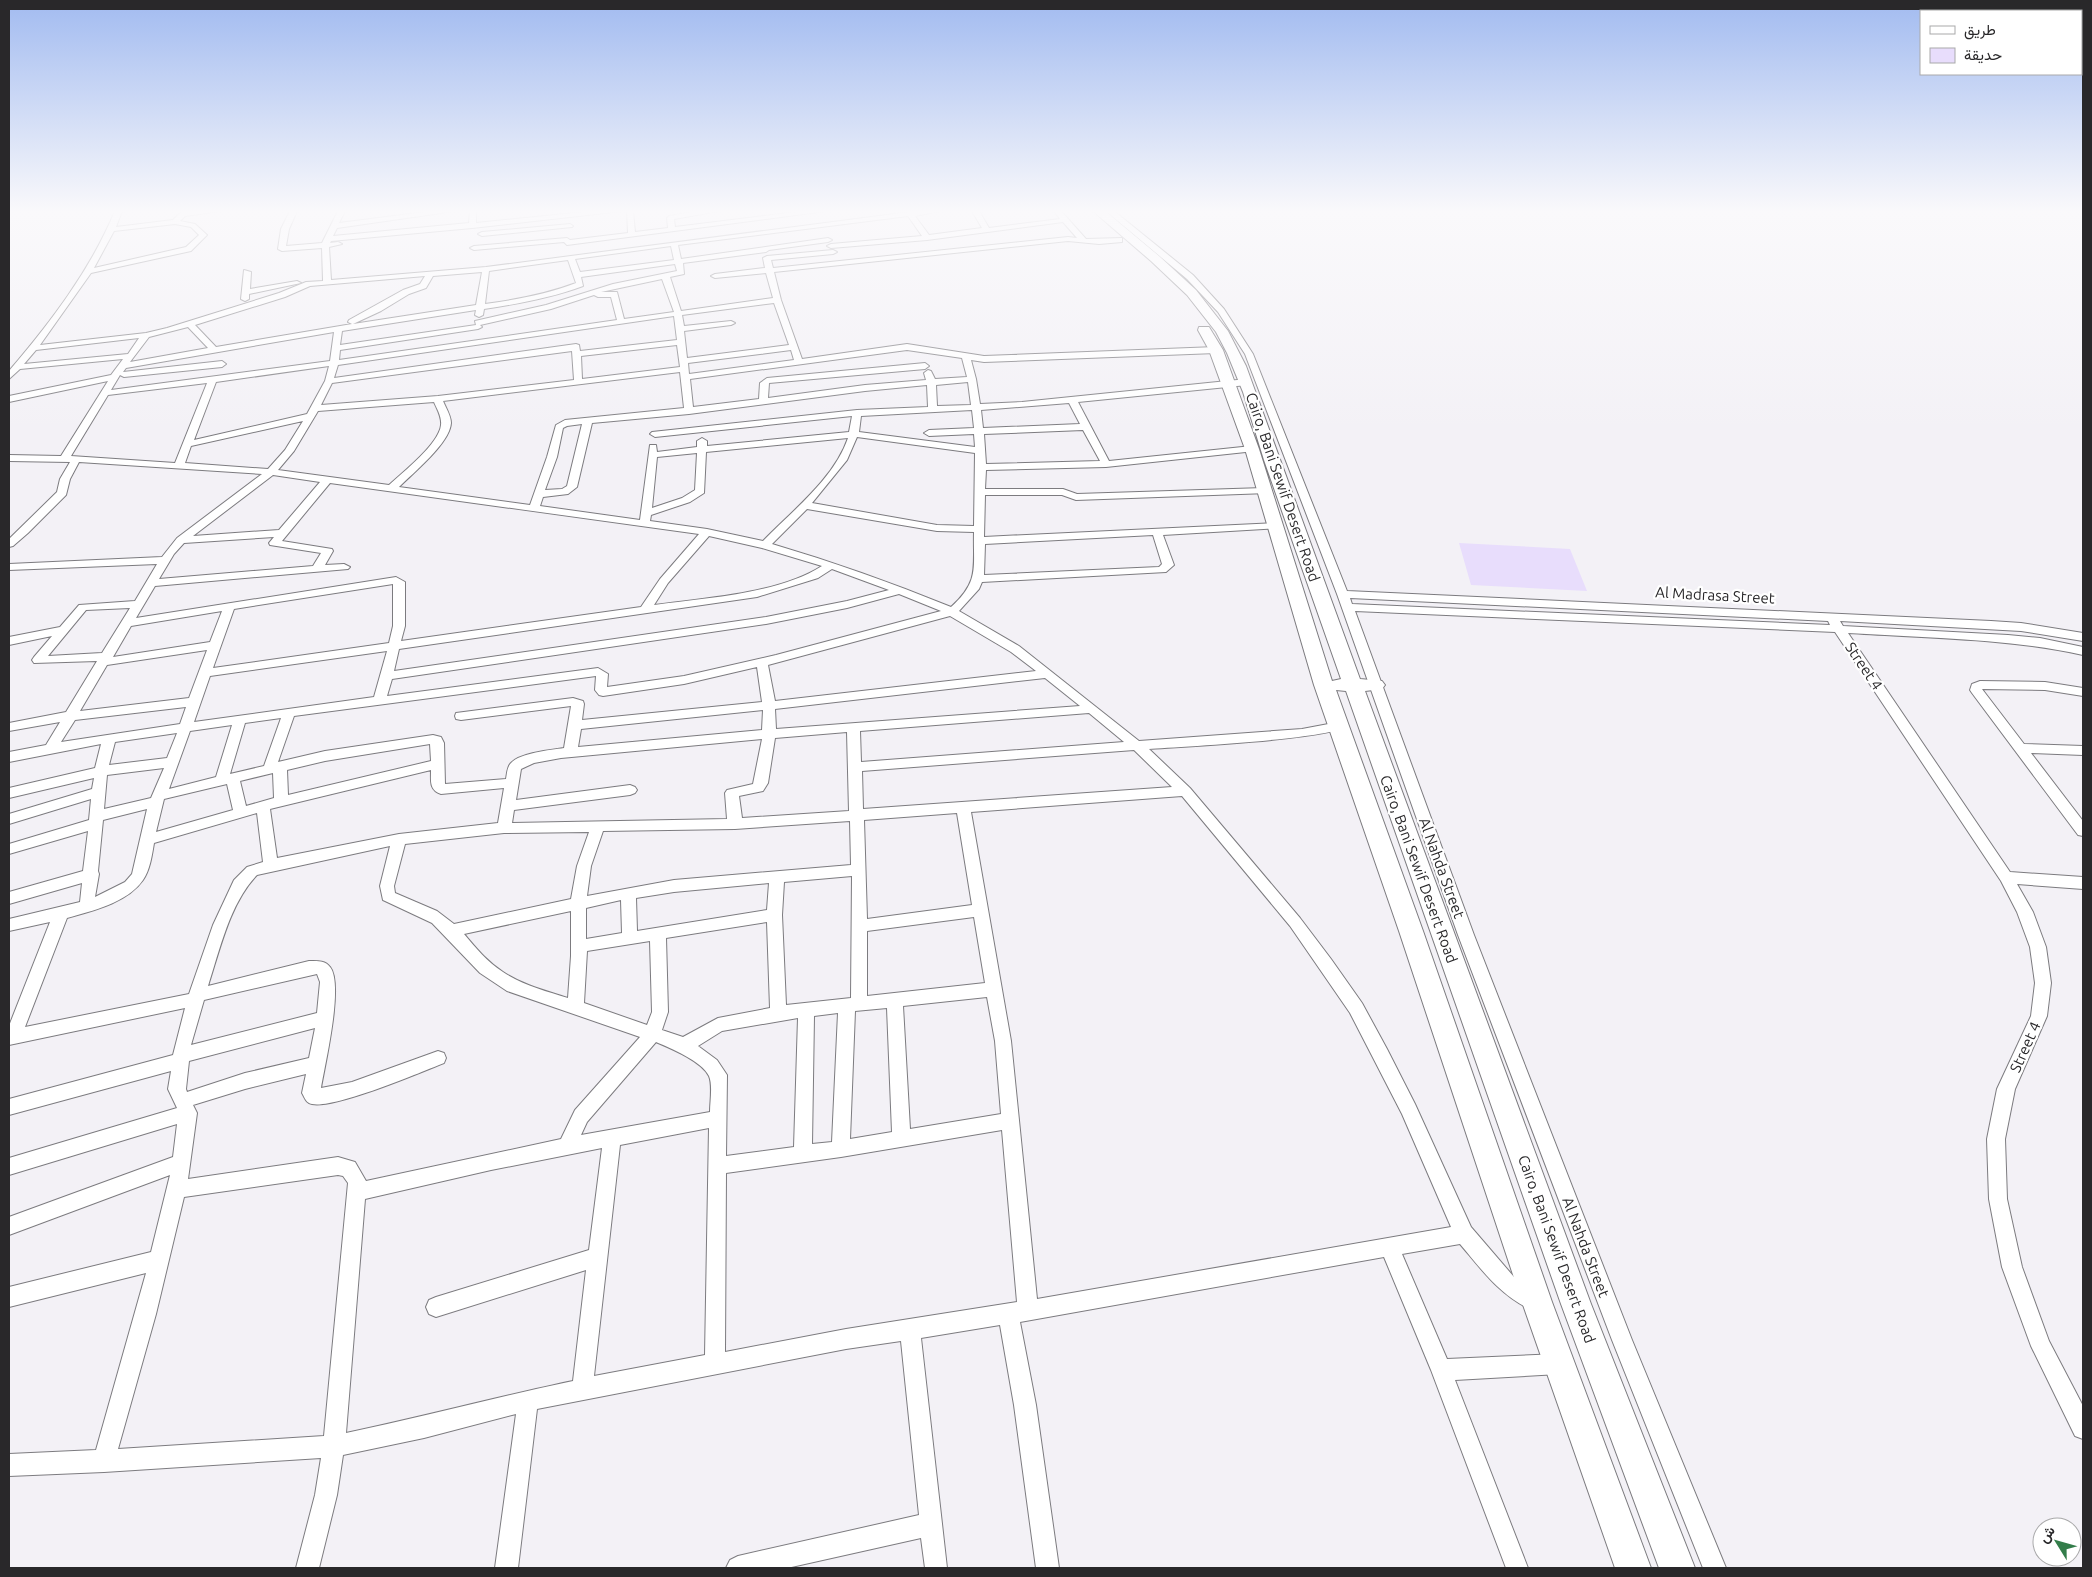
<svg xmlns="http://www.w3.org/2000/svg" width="2092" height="1577" font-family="Ubuntu,Vazirmatn,sans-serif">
<rect width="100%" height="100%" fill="#f3f1f6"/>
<polygon fill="#e8ddfc" points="1459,543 1570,549 1587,591 1471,585"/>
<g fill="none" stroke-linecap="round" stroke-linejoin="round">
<g stroke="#7c7b7f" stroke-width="2">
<g id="minor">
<path d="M115,211H122L116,227L173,220L182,211H221L185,216L180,221L195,224L207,235L191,251L91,273L40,345L146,333L167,328L279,293L306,282L323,281L322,248L282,251L278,249L281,229L290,211H297L289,229L286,246L322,243L338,211H345L339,223L433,211H455L337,228L333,236L469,223L470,211H476V223L594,211H622L472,228L331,241L330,243L338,242L342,244L329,247L331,280L486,267L917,211H940L915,216L929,235L982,228L972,211H979L989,228L1060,219L1054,211H1061L1086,239L1122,238V242L1099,244L1068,241L774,272L781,300L802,359L907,344L984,356L1216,347L1220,350L1216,353L984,362L971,360L976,379L980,404L1022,402L1247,379L1251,382L1247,385L1078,402L1109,461L1252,446L1255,447V451L1106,467L986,470L985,489H1063L1077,494L1264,488L1269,491L1268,493L1076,500L1062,495H985L984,537L1275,523L1279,524L1280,526L1279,528L1163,535L1174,565L1166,572L982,582L979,589L959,611L1019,646L1139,741L1302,729L1339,722L1345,726C1336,739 1175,747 1149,749L1190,788L1300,918L1331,959L1362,1003L1387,1049L1415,1104L1471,1227L1514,1277L1541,1294L1544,1301L1541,1308L1534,1311C1501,1297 1482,1270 1460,1244L1402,1254L1447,1359L1559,1354L1566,1357L1569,1364L1566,1371L1559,1374L1455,1380L1528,1568H1506L1431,1370L1384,1257L1020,1322L1036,1405L1059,1568H1036L1014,1405L1000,1325L921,1338L947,1568H925L921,1538L787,1568H726L730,1560L738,1556L919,1515L901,1341L846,1349L537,1409L518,1568H495L516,1414L424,1438L343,1455L337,1495L319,1568H296L315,1495L321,1458L104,1472L9,1476V1454L96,1450L146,1273L9,1307V1287L151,1252L170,1175L9,1235V1217L173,1157L177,1124L9,1175V1158L177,1108L168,1089L171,1071L9,1115V1099L173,1055L185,1008L9,1045V1026L50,922L9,931V919L80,902L82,883L9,904V892L83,871L88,831L9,854V844L89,820L91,799L9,824V814L92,789L94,778L9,798V788L95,768L101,744L9,762V752L46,745L60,722L9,731V723L66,712L97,661L34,663L32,660L34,657L52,636L9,645V637L60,627L79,605L135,601L157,564L9,570V564L162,557L177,538L262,474L79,462L70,479L66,495L28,533L13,546L9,547V539L57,492L60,479L70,462L9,461V455L61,456L108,381L9,402V396L111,375L123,359L20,369L9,379V371C50,323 90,271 115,211ZM908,216L922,236L831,244L827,246L831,248L927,240L1063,222L1077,238L1068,237L773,268L771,260L833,254L837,252L833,250L767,256L763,258L765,268L715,274L711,276L715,278L766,273L773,298L681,311L670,277L684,274L683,263L766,252L769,250L828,242L832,240L828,238L681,259L678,245ZM175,224L191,227L199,235L186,247L94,268L114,231ZM671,246L674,260L580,272L575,259ZM568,260L576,283C547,294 515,300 485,304L489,271ZM675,264L677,271L613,284L546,305L475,321L476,325L340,345L342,331L476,310L475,315L479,317L483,315L484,309C517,304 551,298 583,286L581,277ZM482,272L476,305L353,324L381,311L409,294L426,288L433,276ZM425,276L420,284L403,290L349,320L348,322L352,324L216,347L195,325L285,297L310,286ZM662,279L674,312L624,319L617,292H601ZM594,295L598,297H611L617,320L339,360L340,350L478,329L482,327L480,325L551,309ZM774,303L789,345L687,358L684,331L731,325L735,323L731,321L684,326L682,315ZM674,316L677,340L580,351L579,345L576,344L334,378L338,365ZM188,327L208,348L130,362L149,337ZM334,332L330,361L111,390L120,375L124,377L222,367L226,364L222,361L123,372L126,368ZM139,338L128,354L24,364L36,350ZM677,345L680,367L582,379L581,356ZM791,350L794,360L689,374L688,363ZM907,350L962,358L967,377L935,379L931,371L928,370L924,373L926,380L865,385L768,398L769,383L925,369L929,366L925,363L767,378L760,383L759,399L693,407L690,379ZM572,351L574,380L438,396L321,405L332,383ZM329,366L325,381L307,414L194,440L216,382ZM680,372L684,408L565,420L556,425L547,457L530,505L399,487C413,473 450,443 451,423C451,416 446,408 443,401ZM968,382L971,405L937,406L936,385ZM207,383L175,463L71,456L108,395ZM927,385L928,407L857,410L652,432L650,434L655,437L852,416L849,432L707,446V441L702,438L697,441V447L657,452L656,445H650L640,520L540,506L543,497L568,494L577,487L592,423L689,414L865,391ZM434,402C437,409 442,417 441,425C439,444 403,472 389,485L278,470L294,451L318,411ZM1069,403L1080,424L983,428L981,410ZM972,410L974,428L929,430L924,433L929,436L974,434L975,447L859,432L861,416ZM303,421L285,450L268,469L185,463L191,446ZM582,424L567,486L562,489L545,490L557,457L563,428L567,426ZM1083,430L1100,461L986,464L984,434ZM857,437L975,453L974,526L937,525L812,503L847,460ZM848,438C834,479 792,511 763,541L707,529L650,521L651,515L690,502L704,493L706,452ZM697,453L695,490L682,498L652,508L657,457ZM273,475L320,482L279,530L193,536ZM330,483L699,534L660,579L641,607L401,641L405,626V582L396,577L136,618L155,586L348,569L350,567L344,564L325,565L333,551L332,549L282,541ZM807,509L937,531L974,532C973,567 980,581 951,607C892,583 833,562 772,544ZM1153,535L1162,564L1159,567L984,575L985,544ZM709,536L762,548L822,566C778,594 706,598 654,605L668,583ZM274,537L269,543L270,545L321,553L313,566L159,579L174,554L184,543ZM832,569L889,590L847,601L766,617L394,671L399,649L757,597L818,578ZM393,584V626L389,643L213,668L234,609ZM899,594L941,611L776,655L684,676L607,687L608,674L598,668L387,696L392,679L766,624L847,608ZM130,608L102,653L48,656L86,610ZM222,611L210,642L113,657L131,626ZM950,616L1011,652L1036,671L775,701L768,665ZM207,650L189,698L80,711L107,665ZM387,651L374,697L194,722L210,676ZM757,667L762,702L582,720L584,704L583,701L573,698L456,713L455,716L456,719L461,720L571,706L564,748C550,750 520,753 511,763C507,767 507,774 506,779L445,784L444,743L441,737L433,735L325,751L278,762L294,716L596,676L595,690L599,695L603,696L684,684ZM1045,678L1080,706L776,729L775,709ZM186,707L180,724L61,742L75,720ZM763,710L762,730L578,747L581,729ZM1089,713L1124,742L861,762L860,731ZM281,718L264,766L230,774L245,723ZM232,725L216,777L169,789L190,731ZM847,732L849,811L742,818L739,796L763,791L768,783L775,738ZM177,733L167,758L109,765L115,742ZM762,739L753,784L727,790L725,793L727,819L512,823L514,810L630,795L635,793L637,790L635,787L630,785L516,800L521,769L534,763L561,758ZM430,744L431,761L288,795L287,770L325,761ZM1134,750L1172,787L863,809L862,771ZM164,768L151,798L104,809L107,775ZM431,770C431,781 429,790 441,794L504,788L498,823L399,834L277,858L270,809ZM273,773L274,798L246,806L240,781ZM227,784L233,810L156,832L164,799ZM1182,796L1290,926L1350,1013L1402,1114L1451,1227L1037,1299L1011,1041L971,812ZM147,809L132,874L125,882L95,897L99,874L98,871L103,820ZM257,813L263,862L247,867L234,880L213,925L189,994L25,1027L67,918C92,911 127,903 143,880C150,870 152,855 154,843ZM957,813L972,905L867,919L864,820ZM850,821L851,865L674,880L587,896L591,866L603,831L735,829ZM589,832L577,866L571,899L454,924L437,911L395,893L394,886L405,844L504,833ZM390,846L380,886L383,900L432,923L480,973L507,991L640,1037L575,1110L561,1139L366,1181L355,1162L338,1157L188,1179L197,1113L193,1105L245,1089L306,1074L302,1093C305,1098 306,1103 312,1104C334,1109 419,1073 444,1063L446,1058L444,1053L438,1051L352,1082L321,1088C325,1064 344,984 330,967C325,960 317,961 309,961L208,986C220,949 230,903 257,875ZM852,876L851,998L786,1005L782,915L784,882ZM769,883L767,910L637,931L636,898L674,892ZM621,900L622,933L586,939V908ZM571,911V956L568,998C546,991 522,985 503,972C487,962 476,948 464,934ZM974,917L985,983L867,996V931ZM767,922L770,1008L718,1018L683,1037L662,1030L668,1012L666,938ZM650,941L652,1012L647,1025L584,1003L587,951ZM317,974L320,982L317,1013L191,1045L204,1000ZM987,997L995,1041L1001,1114L910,1129L903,1006ZM887,1008L892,1132L850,1139L855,1011ZM838,1013L832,1142L812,1144L814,1016ZM798,1018L794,1147L726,1156L727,1075L717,1060L698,1046L722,1031ZM315,1028L309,1058L245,1073L187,1092L186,1089L189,1061ZM656,1042C670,1048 702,1061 709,1076C713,1085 710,1101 710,1112L581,1135L587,1122ZM709,1128L705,1355L594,1376L620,1145ZM1002,1130L1017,1302L846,1329L725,1352L726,1173L841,1157ZM602,1148L589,1250L436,1297L429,1300L426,1307L429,1314L436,1317L586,1270L573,1381C497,1397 422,1417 346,1433L365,1199L491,1170ZM338,1175L343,1176L348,1183L324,1436L118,1449L156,1314L184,1197Z"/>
<polygon points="627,211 633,211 635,232 668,228 667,218 669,216 698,211 719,211 674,219 675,227 804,211 826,211 567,245 564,242 474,250 470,248 474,246 567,238 570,240 628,233"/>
<path d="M1106,211H1114L1193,275L1224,309L1253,354L1347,591L1991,621L2021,623L2083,633V641L2021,631L1840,621L1843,626L2008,635L2040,638L2083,647V655C2006,638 1926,638 1848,633L2010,872L2083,877V889L2017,884L2033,912L2046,947L2051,983L2047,1016L2015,1089L2005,1139L2007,1199L2022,1267L2049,1341L2083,1406V1439L2075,1436L2031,1346L2002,1267L1989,1199L1987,1139L1997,1089L2031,1016L2035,983L2030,947L2017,912L2001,881L1835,632L1355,611L1474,935L1632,1340L1726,1568H1703L1612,1340L1458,935L1337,594L1245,354L1218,312L1187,279ZM1350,598L1828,621L1830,625L1352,604Z"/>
<polygon points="570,224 573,226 572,227 482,236 478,234 482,232"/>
<polygon points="244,270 251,272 250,289 297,281 301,283 249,294 249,299 245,301 241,299"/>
<polygon points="1980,681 2045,682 2083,688 2083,696 2045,690 1982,689 2024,744 2083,746 2083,755 2031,753 2083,821 2083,836 2078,835 1972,693 1970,690 1972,684"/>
</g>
</g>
<g stroke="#7c7b7f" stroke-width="2">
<polygon id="primary" points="1093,211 1105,211 1159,256 1196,290 1228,331 1246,366 1360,679 1382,681 1385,685 1382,689 1365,691 1591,1304 1695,1568 1659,1568 1561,1304 1346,691 1336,690 1423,931 1552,1302 1651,1568 1615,1568 1522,1302 1399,931 1314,685 1245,449 1209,350 1198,330 1199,327 1209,327 1223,350 1259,449 1332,681 1341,679 1264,460 1243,392 1227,353 1216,332 1187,295 1151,261"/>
</g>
<use href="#minor" fill="#fff" fill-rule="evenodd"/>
<use href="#primary" fill="#fff" fill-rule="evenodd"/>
</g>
<linearGradient id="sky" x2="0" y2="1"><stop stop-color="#a2bbf0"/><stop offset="0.49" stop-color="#faf9fb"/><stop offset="1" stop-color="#faf9fb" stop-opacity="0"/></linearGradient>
<rect width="2092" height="432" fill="url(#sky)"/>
<g text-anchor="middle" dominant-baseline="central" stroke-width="4.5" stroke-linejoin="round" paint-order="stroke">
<g font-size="15" fill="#29282a" stroke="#fff">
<text transform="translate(1283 487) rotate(71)">Cairo, Bani Sewif Desert Road</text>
<text transform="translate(1715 595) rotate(3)">Al Madrasa Street</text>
<text transform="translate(1864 666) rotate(56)">Street 4</text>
<text transform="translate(1442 868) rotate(70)">Al Nahda Street</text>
<text transform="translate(1419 869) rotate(70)">Cairo, Bani Sewif Desert Road</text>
<text transform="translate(2025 1047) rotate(-66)">Street 4</text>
<text transform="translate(1586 1247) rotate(69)">Al Nahda Street</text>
<text transform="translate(1557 1249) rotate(70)">Cairo, Bani Sewif Desert Road</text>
</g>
</g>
<rect width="2092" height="1577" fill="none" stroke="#29282a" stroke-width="20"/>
<rect x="1920" y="10" width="162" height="65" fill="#ffffff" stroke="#a9a9aa"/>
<rect x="1930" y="26" width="25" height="8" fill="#ffffff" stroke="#a9a9aa"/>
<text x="1964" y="35" font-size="15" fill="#29282a">طريق</text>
<rect x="1930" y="48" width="25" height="15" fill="#e8ddfc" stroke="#a9a9aa"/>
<text x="1964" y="60" font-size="15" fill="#29282a">حديقة</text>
<g transform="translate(2057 1542) rotate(307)"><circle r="24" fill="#ffffff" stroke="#a9a9aa"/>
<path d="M0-4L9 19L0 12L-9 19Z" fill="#337d4a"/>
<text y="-8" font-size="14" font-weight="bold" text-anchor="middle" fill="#29282a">ش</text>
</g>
</svg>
